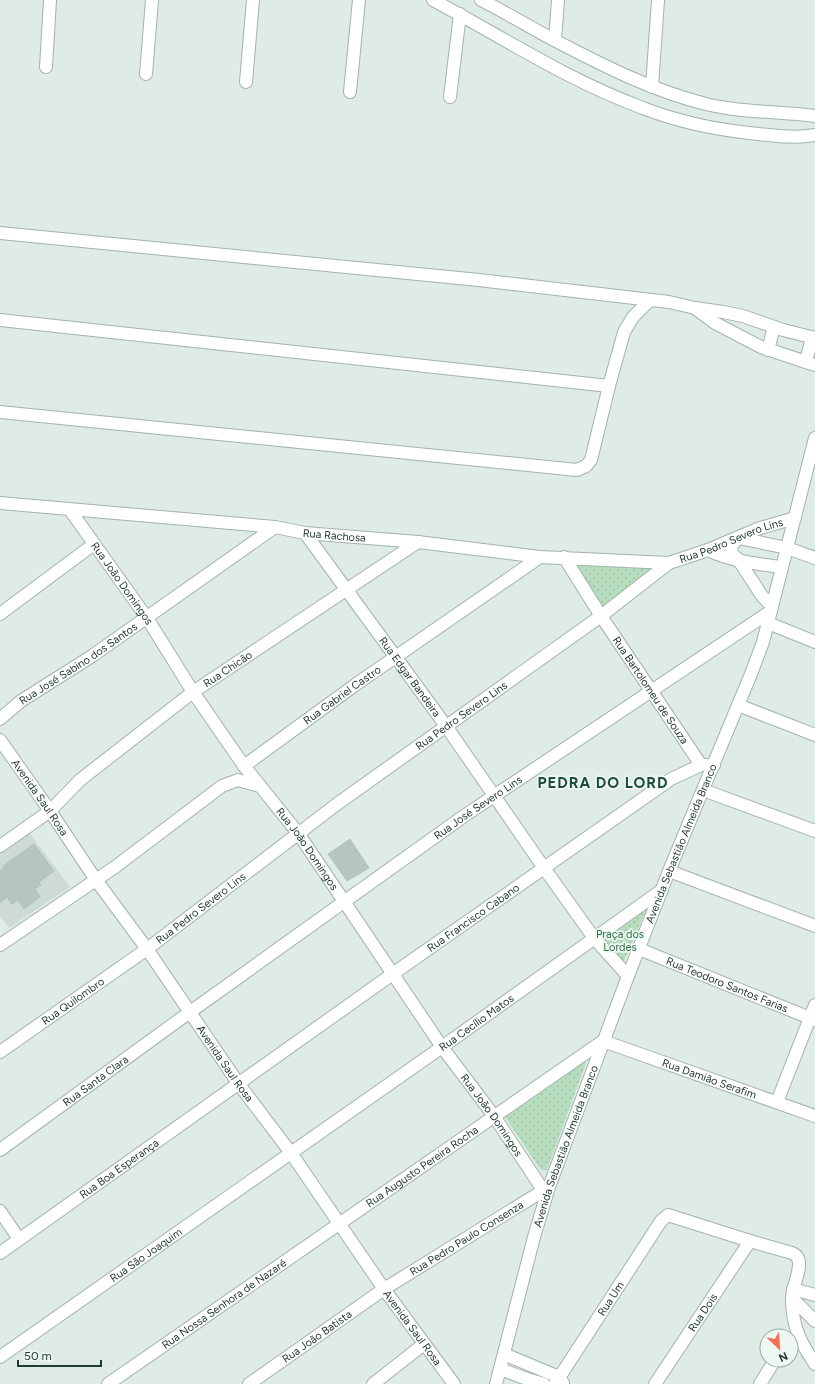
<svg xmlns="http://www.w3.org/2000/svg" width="815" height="1384" font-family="Figtree,sans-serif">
<defs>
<pattern id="green-dots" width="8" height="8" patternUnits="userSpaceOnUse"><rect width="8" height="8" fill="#b7ddbf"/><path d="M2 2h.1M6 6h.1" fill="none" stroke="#9dbfa5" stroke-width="1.8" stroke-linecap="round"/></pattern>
</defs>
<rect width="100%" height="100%" fill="#dfebe5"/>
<polygon fill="#cddbd4" points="28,831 70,887 9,928 0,916 0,852"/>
<g fill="url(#green-dots)">
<polygon points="573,563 657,566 604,608"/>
<polygon points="648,905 623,963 602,939"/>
<polygon points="584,1061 586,1063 547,1170 541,1170 505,1117"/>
</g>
<g fill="#b4c6be" stroke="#b1c5bb">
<polygon points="350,839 369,868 347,881 328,854"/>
<polygon points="34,844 54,871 39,882 41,885 35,889 40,897 24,909 18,900 12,904 7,897 0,903 0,871 4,868 3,866"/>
</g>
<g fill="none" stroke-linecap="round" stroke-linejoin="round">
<g stroke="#a2b3ac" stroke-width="14">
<g id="minor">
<path d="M433,0C502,37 569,81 643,108C676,121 713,129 749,133C770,135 794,139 815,135"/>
<path d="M481,0C507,13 531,28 556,41C604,66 653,91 706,104C742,113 779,111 815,116"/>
<polyline points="555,40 558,0"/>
<polyline points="46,67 50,0"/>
<polyline points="146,74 152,0"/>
<polyline points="246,82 253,0"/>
<polyline points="652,87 658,0"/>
<polyline points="350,92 359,0"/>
<polyline points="450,97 460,14"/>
<polyline points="0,233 479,280 669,302 695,308 723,312 743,316 783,330 815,338"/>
<polyline points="696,309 715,323 761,347 815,365"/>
<polyline points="0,320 609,386"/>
<polyline points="768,350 774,327"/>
<polyline points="806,362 812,337"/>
<polyline points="0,412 577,470 586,466 591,460 609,386 624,332 633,317 649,301"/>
<path id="s1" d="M0,503L275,527L305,533L418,542L540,557L669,563"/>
<path id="s2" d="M70,510L147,618L193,692L244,766L298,833L442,1047L494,1116L543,1190"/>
<path id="s3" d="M305,533L446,726L544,868L594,938L628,976"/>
<path d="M708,550C730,561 757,564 781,567"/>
<path id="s4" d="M564,557L601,616L701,765"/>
<path d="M772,606L762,596L738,559L733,555C729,547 733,543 739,538L787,548L815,558"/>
<polyline points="0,614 94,544"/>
<polyline points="768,623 815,642"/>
<polyline points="738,705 815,735"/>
<path id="s5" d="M0,719L21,701L92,656L275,527"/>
<path id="s6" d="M244,766L355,685L540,557"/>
<polyline points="703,790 815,831"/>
<path id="s7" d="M0,846L50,811L80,780L193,692L418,542"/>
<polyline points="669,871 815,926"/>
<polyline points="0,945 115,867 222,786 238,780 260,786"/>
<path id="s8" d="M639,949L815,1020"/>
<path id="s9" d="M0,1052L147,949L337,804L601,616L669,563L708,550L760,528L795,518"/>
<polyline points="777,1102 815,1005"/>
<path id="s10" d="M0,1150L190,1012L464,816L771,611"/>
<polyline points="0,1211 19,1239"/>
<path id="s11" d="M0,1253L394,973L671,779L701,765H714"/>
<polyline points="793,1289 815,1295"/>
<polyline points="792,1298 815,1321"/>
<polyline points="504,1354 559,1377 563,1383"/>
<path id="s12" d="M0,1357L442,1047L662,890"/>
<polyline points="500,1369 527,1379 544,1384"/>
<path id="s13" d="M108,1384L603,1041L815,1116"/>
<path id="s14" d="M249,1384L384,1289L549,1187"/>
<polyline points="373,1384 424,1344"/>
<path id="s15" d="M555,1384L661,1221L668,1215L750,1241L792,1253C808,1259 792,1284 792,1298C792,1326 800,1342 815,1364"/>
<path id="s16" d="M655,1384L750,1241"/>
<polyline points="760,1384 775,1360"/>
</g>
</g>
<g stroke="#a2b3ac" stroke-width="14">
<g id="tertiary">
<path id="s17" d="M0,740L50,811L96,880L147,949L238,1083L291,1153L384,1289L454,1384"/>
<path id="s18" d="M496,1384L534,1237L549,1187L628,976L669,871L751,674L763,642L815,438"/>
</g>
</g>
<use href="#minor" stroke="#fff" stroke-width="12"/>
<use href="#tertiary" stroke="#fff" stroke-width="12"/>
</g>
<g text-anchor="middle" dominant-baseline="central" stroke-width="3.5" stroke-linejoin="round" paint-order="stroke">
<g font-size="11" fill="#203b32" stroke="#eff7f3">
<text stroke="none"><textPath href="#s1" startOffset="336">Rua Rachosa</textPath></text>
<text stroke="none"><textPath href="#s9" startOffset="895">Rua Pedro Severo Lins</textPath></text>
<text stroke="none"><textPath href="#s2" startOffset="90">Rua João Domingos</textPath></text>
<text stroke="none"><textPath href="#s5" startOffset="96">Rua José Sabino dos Santos</textPath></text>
<text stroke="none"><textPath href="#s7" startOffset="289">Rua Chicão</textPath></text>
<text stroke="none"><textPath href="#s3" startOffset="178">Rua Edgar Bandeira</textPath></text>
<text stroke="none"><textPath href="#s4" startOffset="159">Rua Bartolomeu de Souza</textPath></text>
<text stroke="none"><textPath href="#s6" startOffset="121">Rua Gabriel Castro</textPath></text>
<text stroke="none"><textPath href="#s9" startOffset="571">Rua Pedro Severo Lins</textPath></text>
<text stroke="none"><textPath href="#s17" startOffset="70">Avenida Saul Rosa</textPath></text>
<text stroke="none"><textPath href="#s10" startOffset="588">Rua José Severo Lins</textPath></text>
<text stroke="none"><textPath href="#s18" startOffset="572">Avenida Sebastião Almeida Branco</textPath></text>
<text stroke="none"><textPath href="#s2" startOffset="414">Rua João Domingos</textPath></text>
<text stroke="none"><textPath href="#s9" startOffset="247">Rua Pedro Severo Lins</textPath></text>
<text stroke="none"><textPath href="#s11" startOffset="580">Rua Francisco Cabano</textPath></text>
<text stroke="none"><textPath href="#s8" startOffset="95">Rua Teodoro Santos Farias</textPath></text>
<text stroke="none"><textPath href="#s9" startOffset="89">Rua Quilombro</textPath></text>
<text stroke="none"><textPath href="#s12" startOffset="582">Rua Cecílio Matos</textPath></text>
<text stroke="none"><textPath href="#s17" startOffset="394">Avenida Saul Rosa</textPath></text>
<text stroke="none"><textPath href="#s13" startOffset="715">Rua Damião Serafim</textPath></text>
<text stroke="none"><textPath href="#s10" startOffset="118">Rua Santa Clara</textPath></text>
<text stroke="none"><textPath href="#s2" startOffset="738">Rua João Domingos</textPath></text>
<text stroke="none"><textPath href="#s18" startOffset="248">Avenida Sebastião Almeida Branco</textPath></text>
<text stroke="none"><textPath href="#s13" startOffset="382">Rua Augusto Pereira Rocha</textPath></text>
<text stroke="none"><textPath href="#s11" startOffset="146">Rua Boa Esperança</textPath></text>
<text stroke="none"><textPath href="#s14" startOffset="262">Rua Pedro Paulo Consenza</textPath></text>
<text stroke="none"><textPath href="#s12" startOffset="178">Rua São Joaquim</textPath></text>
<text stroke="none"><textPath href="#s15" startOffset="102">Rua Um</textPath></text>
<text stroke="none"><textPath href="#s13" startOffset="141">Rua Nossa Senhora de Nazaré</textPath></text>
<text stroke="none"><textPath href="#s16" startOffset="86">Rua Dois</textPath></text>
<text stroke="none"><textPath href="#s17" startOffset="718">Avenida Saul Rosa</textPath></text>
<text stroke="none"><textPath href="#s14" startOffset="83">Rua João Batista</textPath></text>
</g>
<g font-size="11" fill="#297341" stroke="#eff7f3">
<text x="620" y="934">Praça dos<tspan x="620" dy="13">Lordes</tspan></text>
</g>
<g font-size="15" font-weight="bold" letter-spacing="1" fill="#1b4e3e" stroke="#eff7f3">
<text x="603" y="783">PEDRA DO LORD</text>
</g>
</g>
<g transform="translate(779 1348) rotate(155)"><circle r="19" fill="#eff7f3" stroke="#9caca6"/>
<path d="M0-3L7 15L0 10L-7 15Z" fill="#f67052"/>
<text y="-6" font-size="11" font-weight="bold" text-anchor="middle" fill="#203b32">N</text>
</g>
<path d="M18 1360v6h83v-6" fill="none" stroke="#203b32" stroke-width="2"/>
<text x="24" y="1360" font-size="12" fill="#203b32" stroke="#eff7f3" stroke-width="3" paint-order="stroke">50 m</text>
</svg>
